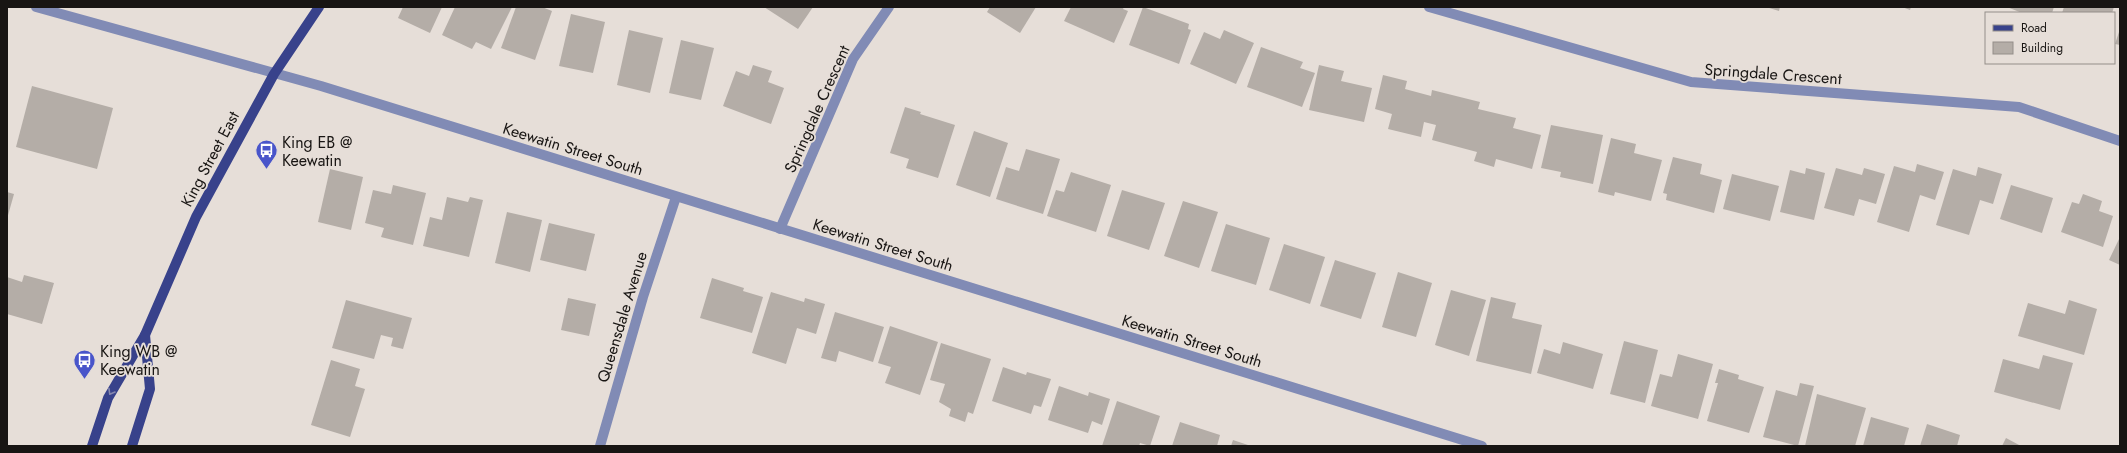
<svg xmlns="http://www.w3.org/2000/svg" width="2127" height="453" font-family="Jost,sans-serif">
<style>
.building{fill:#b4ada7}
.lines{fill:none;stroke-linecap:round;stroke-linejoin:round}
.minor{stroke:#818bb5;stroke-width:10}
.major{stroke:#38428b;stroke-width:10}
.oneway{stroke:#8688ae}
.labels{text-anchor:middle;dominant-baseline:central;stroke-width:3.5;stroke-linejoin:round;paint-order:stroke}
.street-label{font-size:16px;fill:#181513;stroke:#e6ded8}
.poi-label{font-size:16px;fill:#181513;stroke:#e6ded8;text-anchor:start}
</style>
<rect width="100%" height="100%" fill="#e6ded8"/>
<g class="building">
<polygon points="403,7 442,7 430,33 398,18"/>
<polygon points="455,7 512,7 491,49 476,42 472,49 442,35"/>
<polygon points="516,7 542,7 552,11 535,60 501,48"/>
<polygon points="764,7 813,7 798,29"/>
<polygon points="990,7 1036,7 1020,33 987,12"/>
<polygon points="1071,7 1124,7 1123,9 1128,11 1114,43 1064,21"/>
<polygon points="1143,7 1189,24 1188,29 1191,30 1179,64 1129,45"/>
<polygon points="1766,7 1780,7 1779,11"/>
<polygon points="1902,7 1911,7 1910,10"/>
<polygon points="2007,7 2054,7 2052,13 2022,13"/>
<polygon points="2064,7 2114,7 2112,13 2062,13"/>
<polygon points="571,14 605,22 593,73 559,66"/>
<polygon points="2120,29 2120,45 2115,44"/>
<polygon points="629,30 663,38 650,93 617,85"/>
<polygon points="1224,30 1254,43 1236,84 1190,64 1204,32 1220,39"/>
<polygon points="681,40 714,48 701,100 669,93"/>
<polygon points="1261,47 1303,62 1300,68 1315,73 1302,107 1247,87"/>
<polygon points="753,65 772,71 768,82 784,88 771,124 723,106 736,71 749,76"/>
<polygon points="1319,65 1344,71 1341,81 1372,88 1364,122 1309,110"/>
<polygon points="1383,75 1407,81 1405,89 1431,96 1432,90 1480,102 1478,109 1516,118 1513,128 1541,135 1532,169 1496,159 1494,167 1474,161 1477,152 1432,140 1436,125 1424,122 1421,137 1388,129 1392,114 1375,109"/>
<polygon points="32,86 113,108 97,169 16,147"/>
<polygon points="905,107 921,112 920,114 955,125 938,178 906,168 909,159 890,153"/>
<polygon points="1551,125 1603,135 1593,184 1560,177 1561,172 1541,168"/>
<polygon points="974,131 1008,143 990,197 956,185"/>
<polygon points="1611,138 1636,144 1634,153 1662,160 1651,201 1615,192 1614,196 1598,192"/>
<polygon points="1026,149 1060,159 1043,214 996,199 1006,167 1019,171"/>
<polygon points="1673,157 1702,164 1700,174 1722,180 1714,213 1666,200 1667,194 1663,193"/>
<polygon points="1917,164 1944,172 1935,200 1920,195 1909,232 1877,222 1894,166 1915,172"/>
<polygon points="1978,167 2002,174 1993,204 1980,200 1969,235 1936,225 1953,169 1976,176"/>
<polygon points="1806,168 1825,173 1814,220 1780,212 1790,170 1805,174"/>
<polygon points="1836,168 1862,175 1864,168 1885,174 1876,204 1859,199 1854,216 1824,208"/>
<polygon points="330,169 363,177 351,230 318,222"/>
<polygon points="1071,172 1111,185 1096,232 1047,216 1056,190 1064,192"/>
<polygon points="1732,174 1779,186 1770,221 1723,209"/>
<polygon points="393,185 426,193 413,245 381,237 384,228 365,223 373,190 391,194"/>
<polygon points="2011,185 2053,198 2042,233 2000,219"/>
<polygon points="1122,190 1165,203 1149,250 1107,236"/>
<polygon points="7,192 14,194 7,219"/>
<polygon points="2083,194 2102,201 2099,211 2113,216 2103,247 2061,232 2072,202 2079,204"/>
<polygon points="447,197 468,202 470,197 483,200 469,257 423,246 430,217 442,220"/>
<polygon points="1183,201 1218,212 1199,268 1164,256"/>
<polygon points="507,212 542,220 530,272 495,263"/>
<polygon points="549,223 595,234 586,271 540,260"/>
<polygon points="1226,224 1270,238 1256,285 1211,271"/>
<polygon points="2120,237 2120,265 2109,260"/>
<polygon points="1284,244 1325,257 1310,304 1269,290"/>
<polygon points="1335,260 1376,273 1361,319 1320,306"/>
<polygon points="1398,272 1432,283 1416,337 1382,327"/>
<polygon points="24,275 54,283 42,324 7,314 7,277 22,282"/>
<polygon points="712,278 744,288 743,291 763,297 752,333 700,318"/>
<polygon points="1451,290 1486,300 1469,356 1435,345"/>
<polygon points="771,292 804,302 805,298 825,304 816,334 797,328 786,364 752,353"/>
<polygon points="1491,297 1516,303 1512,318 1542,325 1531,374 1476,361"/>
<polygon points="568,298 596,304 589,336 561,330"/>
<polygon points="346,300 412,318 403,349 391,346 393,338 381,335 374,359 332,348"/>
<polygon points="2069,300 2097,309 2084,355 2018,336 2028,303 2065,314"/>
<polygon points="835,312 884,327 873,362 839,351 836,362 821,358"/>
<polygon points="890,326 938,342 920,395 885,383 891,367 878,363"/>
<polygon points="1624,341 1658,350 1645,403 1610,394"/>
<polygon points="1563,342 1603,354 1593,389 1537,373 1544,349 1560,354"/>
<polygon points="941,343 991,359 973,414 968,412 965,422 949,416 951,409 939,402 945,384 930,380"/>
<polygon points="1678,354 1713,364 1698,419 1651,406 1660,374 1672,377"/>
<polygon points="2043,355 2073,363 2060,410 1994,392 2003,359 2039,369"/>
<polygon points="331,360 360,369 355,386 365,389 350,437 311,425"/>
<polygon points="1003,367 1026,375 1027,372 1051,379 1041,407 1034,405 1031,414 992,401"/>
<polygon points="1719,369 1739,375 1738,379 1764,387 1749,433 1707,421 1718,383 1715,383"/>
<polygon points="1800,383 1814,386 1798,446 1763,437 1776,390 1797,396"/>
<polygon points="1059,386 1088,396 1089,392 1110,399 1102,425 1092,421 1088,433 1048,420"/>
<polygon points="1817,394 1866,408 1855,446 1805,446"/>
<polygon points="1117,401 1160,416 1150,446 1140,443 1139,446 1102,446"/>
<polygon points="1871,417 1909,428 1904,446 1863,446"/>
<polygon points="1180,422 1220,435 1217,446 1172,446"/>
<polygon points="1927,424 1960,435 1957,446 1920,446"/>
<polygon points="2006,438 2021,446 2002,446"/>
<polygon points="1233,440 1251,446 1231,446"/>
</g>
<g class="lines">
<g class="minor">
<polyline points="36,7 321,86 1482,446"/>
<polyline points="1429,7 1691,82 2019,107 2120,141"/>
<polyline points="780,229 853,59 889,7"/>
<polyline points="600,446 643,297 676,197"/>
</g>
<g class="major">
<polyline points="92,446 108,398 145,335 196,217 274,74 319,7"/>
<polyline points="132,446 150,389 145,335"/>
</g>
</g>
<defs><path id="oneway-chevron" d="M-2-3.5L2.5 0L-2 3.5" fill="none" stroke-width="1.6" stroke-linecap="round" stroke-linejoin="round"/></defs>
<use class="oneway" href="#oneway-chevron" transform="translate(111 392) rotate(120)"/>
<defs>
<symbol id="bus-pin" viewBox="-11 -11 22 30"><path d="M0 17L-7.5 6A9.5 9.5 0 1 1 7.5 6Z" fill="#4955ca" stroke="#e6ded8"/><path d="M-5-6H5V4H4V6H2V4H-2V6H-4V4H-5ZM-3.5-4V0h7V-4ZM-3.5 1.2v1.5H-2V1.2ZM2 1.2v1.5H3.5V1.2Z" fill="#fff"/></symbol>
</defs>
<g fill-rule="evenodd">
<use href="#bus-pin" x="254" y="138" width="25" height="34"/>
<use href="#bus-pin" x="72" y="348" width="25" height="34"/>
</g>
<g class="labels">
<g class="street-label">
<text transform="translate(1773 74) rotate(4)">Springdale Crescent</text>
<text transform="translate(817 109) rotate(-66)">Springdale Crescent</text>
<text transform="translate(573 149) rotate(17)">Keewatin Street South</text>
<text transform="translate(210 159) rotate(-62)">King Street East</text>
<text transform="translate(883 245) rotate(17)">Keewatin Street South</text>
<text transform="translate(622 317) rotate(-73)">Queensdale Avenue</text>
<text transform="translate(1192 341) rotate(17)">Keewatin Street South</text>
</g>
<g class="poi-label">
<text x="282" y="142">King EB @<tspan x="282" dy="18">Keewatin</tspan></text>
<text x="100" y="351">King WB @<tspan x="100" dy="18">Keewatin</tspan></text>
</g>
</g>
<rect width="2127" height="453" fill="none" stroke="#181513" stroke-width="16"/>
<rect x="1985" y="12" width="130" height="52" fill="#e6ded8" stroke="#948e89"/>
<rect x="1993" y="25" width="20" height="6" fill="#38428b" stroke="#948e89"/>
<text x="2021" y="32" font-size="12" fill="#181513">Road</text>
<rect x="1993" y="42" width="20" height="12" fill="#b4ada7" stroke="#948e89"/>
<text x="2021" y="52" font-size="12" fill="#181513">Building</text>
</svg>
